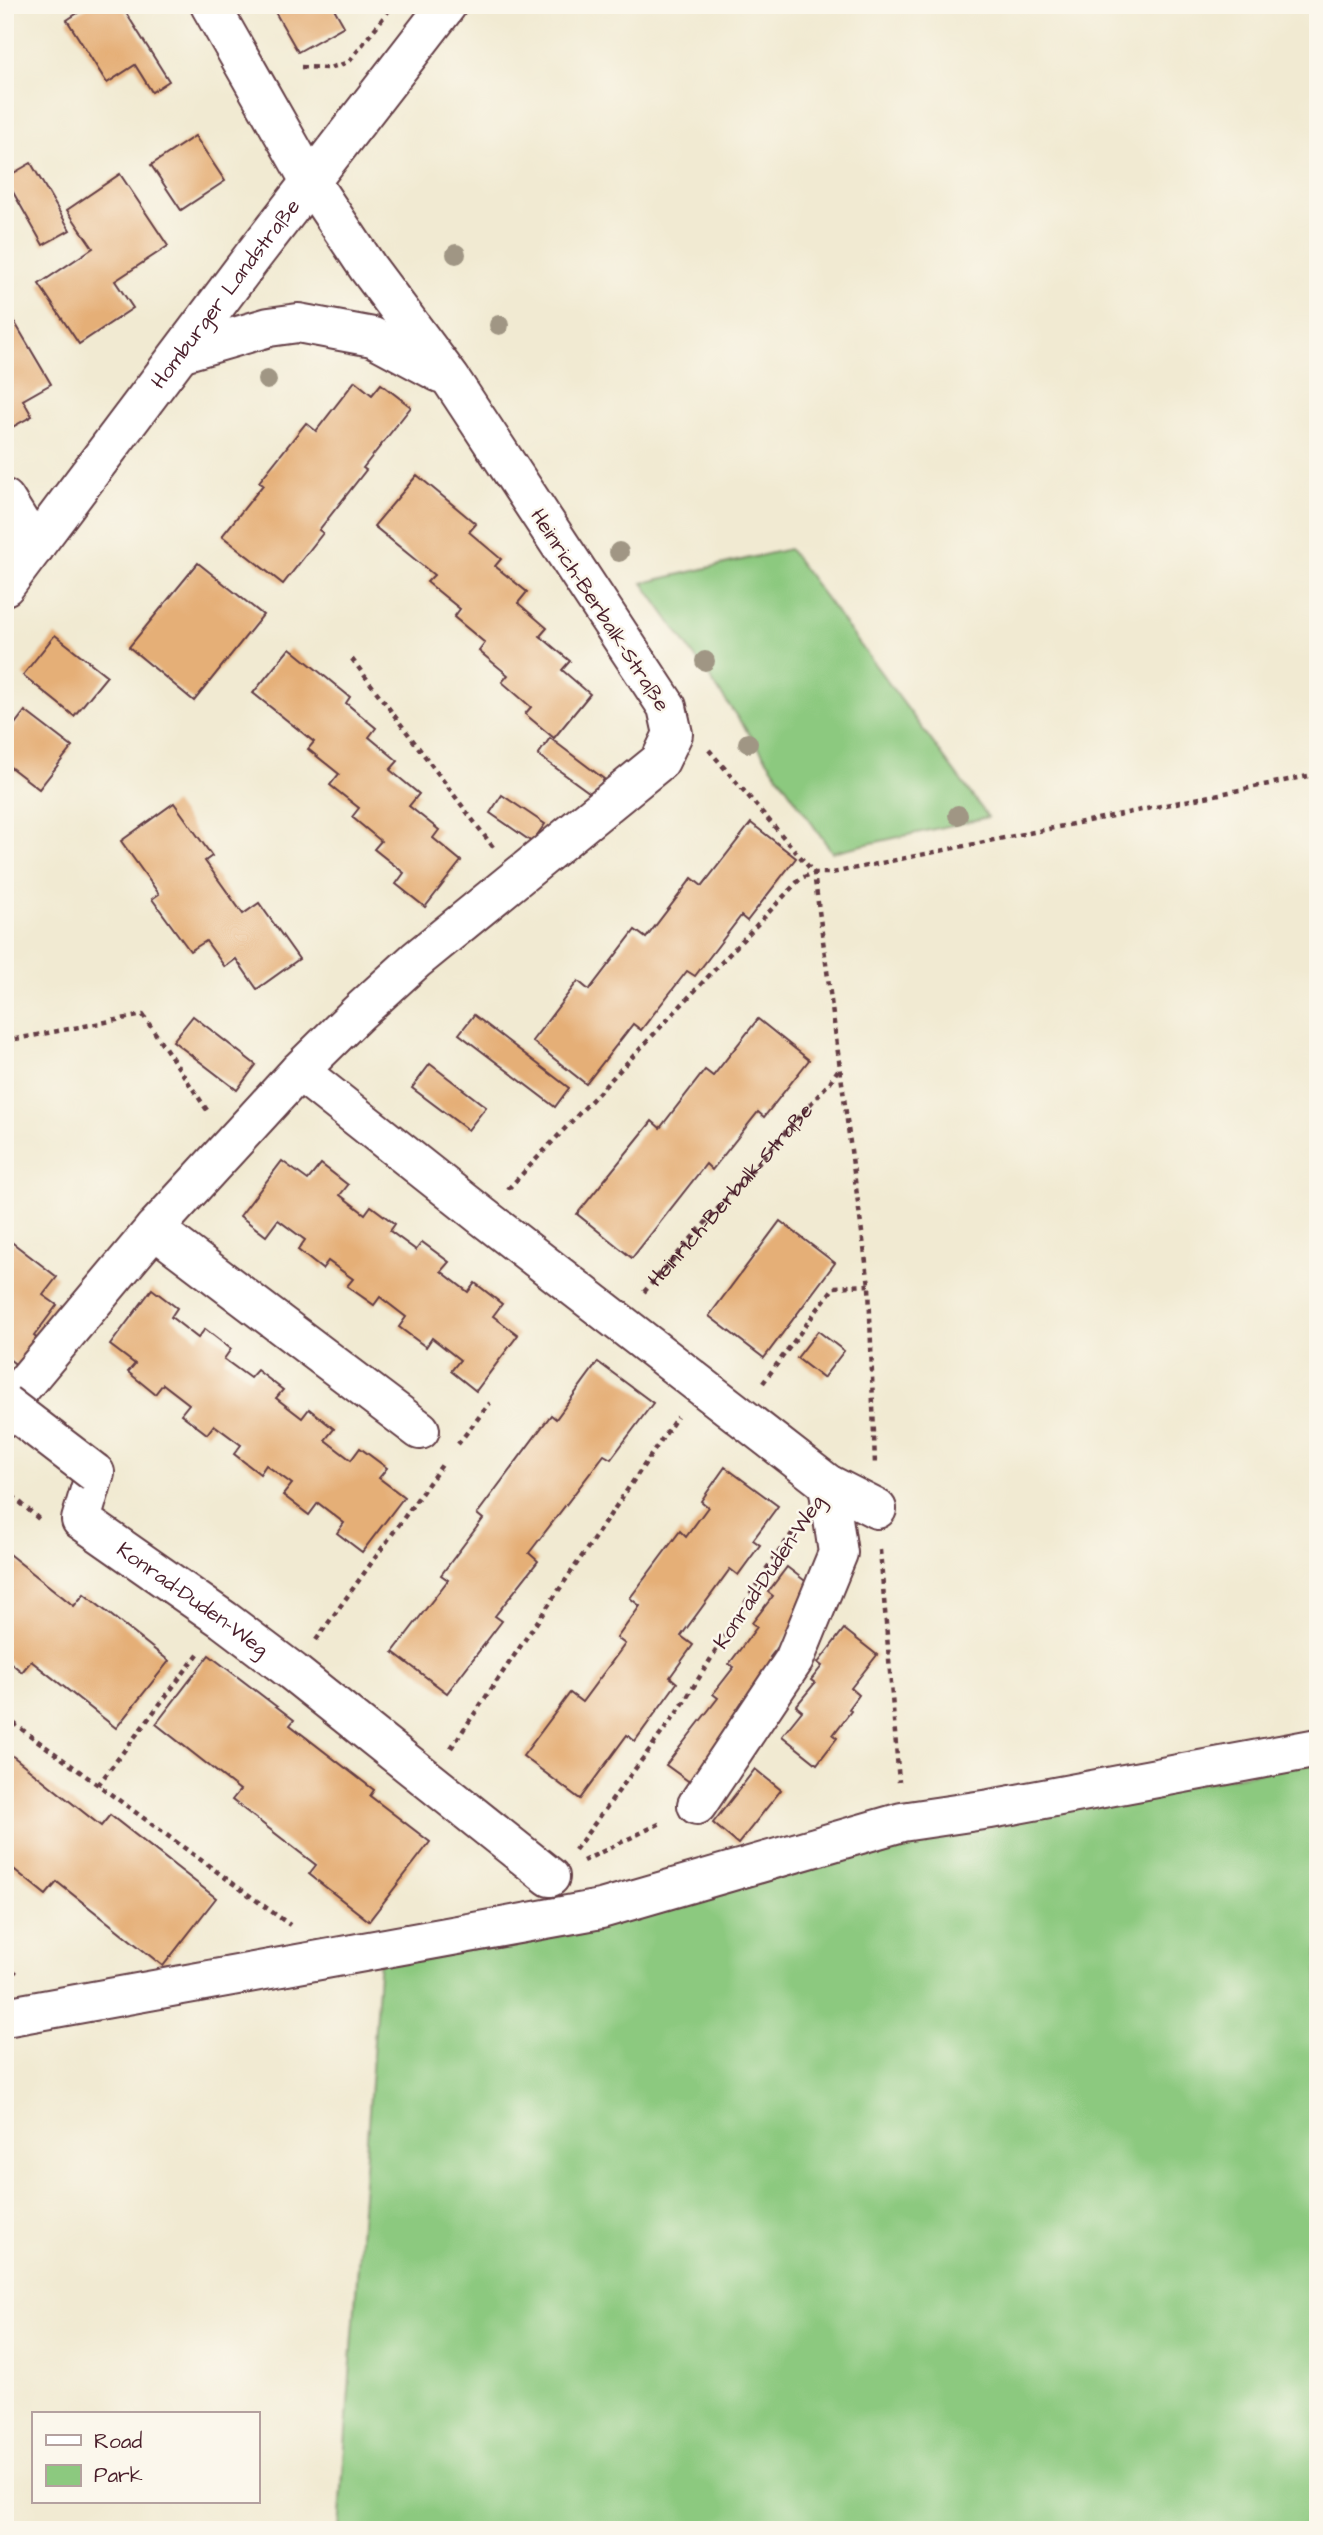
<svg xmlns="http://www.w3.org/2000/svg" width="1323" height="2535" font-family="'Architects Daughter',sans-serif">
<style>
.green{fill:#8cc97f;stroke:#6b7455;stroke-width:2}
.building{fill:#e5af77}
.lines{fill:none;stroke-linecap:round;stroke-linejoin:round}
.minor-casing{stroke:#633d44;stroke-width:42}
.path{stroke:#633d44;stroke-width:4.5;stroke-dasharray:5 5;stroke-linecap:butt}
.minor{stroke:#fff;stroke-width:38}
.minor-bridge-casing{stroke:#633d44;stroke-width:42;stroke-linecap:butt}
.minor-bridge{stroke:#fff;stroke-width:38}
.tree{fill:#a09684}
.labels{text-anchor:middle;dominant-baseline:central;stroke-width:5;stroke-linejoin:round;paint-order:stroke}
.street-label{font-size:21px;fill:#4a1f2b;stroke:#fbf7ec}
</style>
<rect width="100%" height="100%" fill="#fbf7ec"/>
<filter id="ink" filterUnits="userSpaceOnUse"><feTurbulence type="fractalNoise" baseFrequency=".0143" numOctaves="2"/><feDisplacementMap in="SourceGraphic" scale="14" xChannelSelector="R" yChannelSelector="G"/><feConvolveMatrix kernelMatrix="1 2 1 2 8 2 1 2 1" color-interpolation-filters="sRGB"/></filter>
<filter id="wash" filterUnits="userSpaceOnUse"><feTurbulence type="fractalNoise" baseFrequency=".00686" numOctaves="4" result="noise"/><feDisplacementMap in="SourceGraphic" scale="28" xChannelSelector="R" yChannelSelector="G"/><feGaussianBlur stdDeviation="1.57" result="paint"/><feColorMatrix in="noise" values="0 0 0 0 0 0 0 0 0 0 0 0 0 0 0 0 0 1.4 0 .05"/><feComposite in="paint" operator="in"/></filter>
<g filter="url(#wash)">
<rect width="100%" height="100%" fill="#f1ead2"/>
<g class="green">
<polygon points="789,549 988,817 832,852 643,583"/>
<polygon points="1318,1761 1318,2530 339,2530 380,1957 923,1834"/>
</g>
<g id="blocks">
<g class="building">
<polygon points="90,5 121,5 169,81 152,92 135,65 107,83 67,20"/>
<polygon points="271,5 332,5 344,26 298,52"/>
<polygon points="195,136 225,181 181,210 151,165"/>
<polygon points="31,163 70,230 43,245 5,178"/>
<polygon points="120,174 168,246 115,281 133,308 79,344 39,284 93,248 67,210"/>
<polygon points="11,316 51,384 23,400 32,416 5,431 5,319"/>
<polygon points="355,381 372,395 381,384 411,407 363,468 366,470 319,530 323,533 283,584 222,536 263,485 259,482 306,423 316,431"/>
<polygon points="417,475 476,524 469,532 501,559 495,566 527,592 518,603 547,628 540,636 570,661 562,670 590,694 554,738 525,714 531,707 502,682 508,675 479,651 485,643 454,617 460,609 427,582 434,575 374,526"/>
<polygon points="198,563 263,615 194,701 129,647"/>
<polygon points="55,635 107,676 74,716 23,675"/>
<polygon points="290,648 350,697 346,703 376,728 369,737 398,761 390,770 419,794 409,806 439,830 433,838 461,861 425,907 396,884 404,873 374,849 381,841 352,817 359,808 330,785 339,774 308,749 314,742 253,693"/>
<polygon points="25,711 72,747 39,789 5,763 5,737"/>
<polygon points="550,738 604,779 593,795 538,755"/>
<polygon points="502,795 545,824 532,842 490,813"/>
<polygon points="174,803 212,856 205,861 243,914 259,903 299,959 257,989 236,959 225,967 206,941 190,951 152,899 159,894 121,841"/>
<polygon points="751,823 796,858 747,921 741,916 695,976 687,971 641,1030 633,1024 586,1084 532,1041 578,981 589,990 635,930 646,938 692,878 702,886"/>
<polygon points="474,1015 569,1088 555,1107 459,1034"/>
<polygon points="193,1016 256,1065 237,1090 173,1041"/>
<polygon points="758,1019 809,1060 764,1117 758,1112 712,1170 706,1164 632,1258 577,1214 652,1121 660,1128 705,1070 713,1076"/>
<polygon points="430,1064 486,1107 468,1130 412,1088"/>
<polygon points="282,1161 308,1180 321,1164 348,1185 340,1195 365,1214 371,1206 395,1224 390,1231 416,1250 422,1242 449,1262 441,1271 468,1292 475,1283 502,1304 493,1316 518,1335 476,1391 451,1371 460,1360 432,1338 426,1347 399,1327 406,1317 380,1297 374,1305 347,1286 353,1279 328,1261 322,1269 298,1250 305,1240 278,1220 266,1236 240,1216"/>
<polygon points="780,1221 835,1263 764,1358 709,1316"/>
<polygon points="5,1237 57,1277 43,1295 57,1305 34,1336 42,1343 22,1369 5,1356"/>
<polygon points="152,1289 177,1308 171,1317 198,1338 205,1329 231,1349 224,1359 250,1378 257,1370 283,1390 276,1398 302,1418 309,1409 334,1429 325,1440 351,1460 360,1448 387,1468 379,1478 404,1497 362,1552 337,1533 344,1523 318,1503 309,1515 283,1495 292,1484 266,1465 260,1474 234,1454 241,1445 214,1425 207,1434 181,1414 189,1404 163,1384 155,1394 128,1372 135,1364 110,1345"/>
<polygon points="818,1331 844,1351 823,1378 797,1358"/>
<polygon points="598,1362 653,1403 611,1459 604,1455 529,1553 538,1561 495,1616 502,1621 447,1693 393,1652 448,1580 441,1575 483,1519 477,1514 551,1415 556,1419"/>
<polygon points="725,1467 778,1506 753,1540 760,1545 738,1575 730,1569 681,1636 693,1645 670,1677 677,1683 635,1741 627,1735 580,1799 523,1756 570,1693 582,1702 625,1644 617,1638 640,1606 630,1598 680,1531 686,1537 708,1507 701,1501"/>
<polygon points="5,1551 74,1606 84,1594 169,1661 116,1728 31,1661 22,1672 5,1658"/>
<polygon points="787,1567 813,1587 801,1618 770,1657 775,1661 735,1713 741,1718 691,1783 666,1765 718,1698 713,1694 734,1667 729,1664 757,1627 752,1623 773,1596 768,1592"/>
<polygon points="844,1629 877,1655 851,1688 859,1695 849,1709 851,1711 833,1735 837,1738 817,1764 782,1736 802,1711 796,1706 815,1683 811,1680 822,1666 818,1663"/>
<polygon points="209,1655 294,1720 290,1725 374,1790 370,1796 430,1842 369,1921 309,1874 316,1865 232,1800 240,1790 156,1724"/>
<polygon points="5,1750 101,1826 110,1815 216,1898 163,1966 57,1882 46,1895 5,1862"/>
<polygon points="755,1769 781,1790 738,1844 713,1823"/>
</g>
</g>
</g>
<g filter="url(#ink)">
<use href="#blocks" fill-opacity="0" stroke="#633d44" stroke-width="2"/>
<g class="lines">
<defs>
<g id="minor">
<polyline points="183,352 269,327 298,323 373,337 440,373"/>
<polyline points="5,499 35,547"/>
<path id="s2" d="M5 586 253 256 447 5"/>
<polyline points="299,1071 482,1216 828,1484 877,1509"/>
<polyline points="154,1229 420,1430"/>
<polyline points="5,1407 154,1229 299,1071 358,1013 416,960 660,761 673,734 667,707 450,378 368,268 310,181 210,5"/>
<path id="s3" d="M95 1473 81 1520 224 1620 293 1672 550 1877"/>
<polyline points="697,1805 794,1660 838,1553 828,1484"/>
<polyline points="5,2017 601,1909 902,1822 990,1809 1318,1748"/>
</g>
</defs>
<use href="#minor" class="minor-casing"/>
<g class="path">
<polyline points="301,67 329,68 349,62 393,5"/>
<polyline points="352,659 493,847"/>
<polyline points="709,750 814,873 869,1285 875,1465"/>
<polyline points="5,1041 143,1015 209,1113"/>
<polyline points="508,1189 801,878 814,873 832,873 1318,774"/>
<path id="s1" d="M644 1292 830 1082 840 1067"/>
<polyline points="763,1383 834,1287 869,1285"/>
<polyline points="458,1444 490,1403"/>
<polyline points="5,1489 40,1520 42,1518"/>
<polyline points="880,1550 899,1782"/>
<polyline points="316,1640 444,1462"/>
<polyline points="5,1717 290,1925"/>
<polyline points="451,1748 677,1417"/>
<polyline points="98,1785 201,1650"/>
<polyline points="575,1850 681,1707 767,1568 794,1531"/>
<polyline points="583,1861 663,1822"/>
<polyline points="5,1964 17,1974"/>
</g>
<use href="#minor" class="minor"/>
<defs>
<polyline id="minor-bridge" points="5,1404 95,1473"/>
</defs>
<use href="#minor-bridge" class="minor-bridge-casing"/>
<use href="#minor-bridge" class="minor-bridge"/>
</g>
<g class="tree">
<circle cx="456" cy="254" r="10"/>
<circle cx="499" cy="325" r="10"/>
<circle cx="267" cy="380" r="10"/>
<circle cx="619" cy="552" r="10"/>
<circle cx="705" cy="661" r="10"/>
<circle cx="748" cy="743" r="10"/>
<circle cx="958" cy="815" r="10"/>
</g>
</g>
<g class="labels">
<g class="street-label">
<text stroke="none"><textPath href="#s2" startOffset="366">Homburger Landstraße</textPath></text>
<text transform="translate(600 610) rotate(57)">Heinrich-Berbalk-Straße</text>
<text stroke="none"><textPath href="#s1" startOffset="130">Heinrich-Berbalk-Straße</textPath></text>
<text transform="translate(769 1572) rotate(-56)">Konrad-Duden-Weg</text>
<text stroke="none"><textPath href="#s3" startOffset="186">Konrad-Duden-Weg</textPath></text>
</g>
</g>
<rect width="1323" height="2535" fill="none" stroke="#fbf7ec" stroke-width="28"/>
<rect x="32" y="2412" width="228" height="91" fill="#fbf7ec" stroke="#b4a19f" stroke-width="2"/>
<rect x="46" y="2435" width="35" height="10" fill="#ffffff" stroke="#b4a19f" stroke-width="2"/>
<text x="94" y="2448" font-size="21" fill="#4a1f2b">Road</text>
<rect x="46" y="2465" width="35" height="21" fill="#8cc97f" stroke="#b4a19f" stroke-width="2"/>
<text x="94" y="2482" font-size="21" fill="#4a1f2b">Park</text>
</svg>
